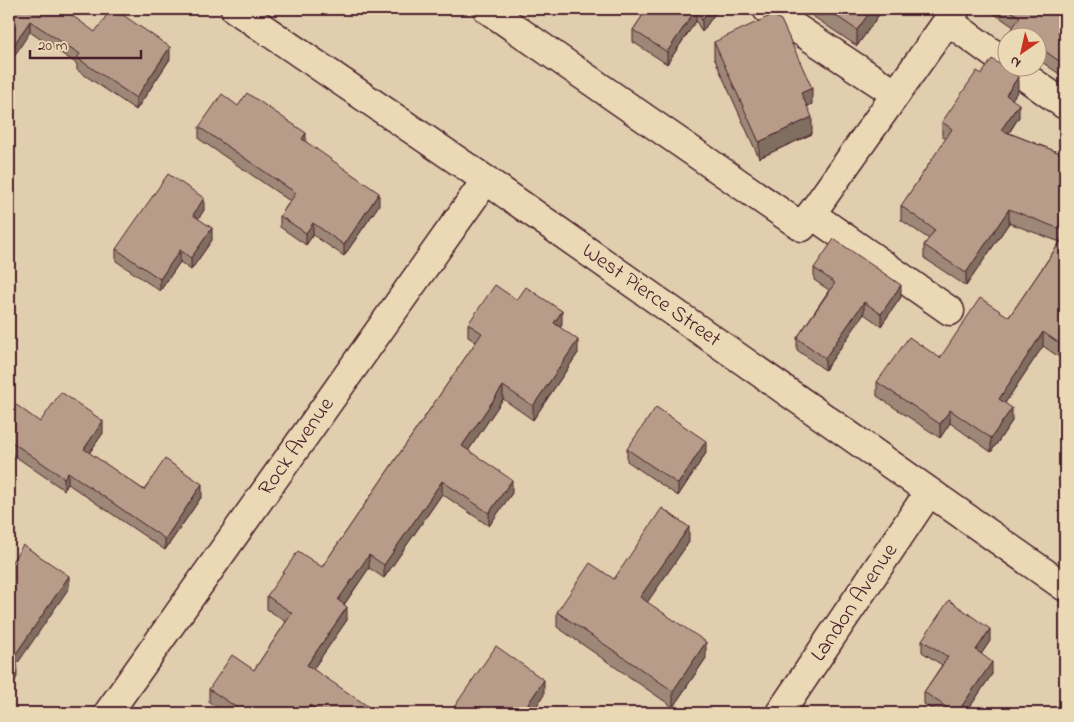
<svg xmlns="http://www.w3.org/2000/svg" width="1074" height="722" font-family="'Indie Flower',sans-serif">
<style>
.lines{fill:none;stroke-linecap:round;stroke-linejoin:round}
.minor-casing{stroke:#4a1f2b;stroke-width:31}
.minor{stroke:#ebd9b6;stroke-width:28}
.wall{fill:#9d8776;stroke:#4a1f2b}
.shaded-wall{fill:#806e60;stroke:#4a1f2b}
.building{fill:#b79d89;stroke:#4a1f2b}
.labels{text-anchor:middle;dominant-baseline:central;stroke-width:5;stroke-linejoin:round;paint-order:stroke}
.street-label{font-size:22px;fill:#4a1f2b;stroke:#ebd9b6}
</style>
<rect width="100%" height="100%" fill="#e1ceae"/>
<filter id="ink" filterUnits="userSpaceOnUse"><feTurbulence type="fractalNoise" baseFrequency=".02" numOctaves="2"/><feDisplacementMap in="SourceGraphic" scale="10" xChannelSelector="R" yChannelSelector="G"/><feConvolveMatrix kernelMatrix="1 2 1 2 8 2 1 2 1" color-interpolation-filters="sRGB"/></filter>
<g filter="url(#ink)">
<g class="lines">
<defs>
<g id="minor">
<polyline points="235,9 486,180 1065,587"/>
<polyline points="487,9 802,227 956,9"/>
<polyline points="767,9 896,94"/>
<polyline points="948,21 1006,63"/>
<polyline points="1013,68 1065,105"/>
<polyline points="811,214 950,311"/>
<polyline points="108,713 486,180"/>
<polyline points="780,713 929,492"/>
</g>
</defs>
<use href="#minor" class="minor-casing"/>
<use href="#minor" class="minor"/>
</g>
<g class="wall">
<polygon points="9,9 95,32 170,59 136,110 77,70 77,64 30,32"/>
<polygon points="647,9 718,9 702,32 696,21 667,64 633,42 633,30"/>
<polygon points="811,9 883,9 857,46 811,15"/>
<polygon points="987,9 1065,9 1065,78 1039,60 1036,38 1009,38 1009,33 1014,27"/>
<polygon points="714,42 812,104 807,107 812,134 759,158 714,58"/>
<polygon points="982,74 1018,91 1012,99 1019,117 1009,133 1065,155 1065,348 1059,357 1043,346 1005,403 1012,421 991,452 950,423 940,438 877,396 877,382 940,358 1009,317 1060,242 1009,223 966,286 924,258 924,245 929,239 901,220 901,206 946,139 942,136 942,122"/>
<polygon points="238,106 306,142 379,205 344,256 313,235 306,245 280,227 280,216 290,201 199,139 199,127"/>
<polygon points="204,210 198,219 212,240 191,270 180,262 160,291 116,261 116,249"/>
<polygon points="814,268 901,297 881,326 864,314 825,370 797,350 797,338 829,290 814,280"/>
<polygon points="517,300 562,324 560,328 578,353 533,420 503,399 468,451 512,493 489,526 442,494 384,578 369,568 344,605 347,620 313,669 369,713 225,713 209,702 209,689 254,670 286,622 267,609 267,596 322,567 476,342 468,337 468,324"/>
<polygon points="9,414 40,422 103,433 89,453 144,490 202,496 165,550 68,484 64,490 9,452"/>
<polygon points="627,449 706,453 678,496 627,461"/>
<polygon points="689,542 647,602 706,658 673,707 557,627 557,612 614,579"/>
<polygon points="922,640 990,641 981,654 992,674 966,713 937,713 924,704 924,692 942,665 922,652"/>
</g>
<g class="shaded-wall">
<polygon points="696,9 696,21 667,64 667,52"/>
<polygon points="710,9 718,9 702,32 702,20"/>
<polygon points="872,9 883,9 857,46 857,30"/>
<polygon points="30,21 30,32 9,64 9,52"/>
<polygon points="170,47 170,59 136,110 136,98"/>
<polygon points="1039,47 1039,60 1036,64 1036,51"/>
<polygon points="1018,77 1018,91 1006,108 1006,95"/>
<polygon points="812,88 812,104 801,109 801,93"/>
<polygon points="1019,104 1019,117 1001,144 1001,130"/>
<polygon points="812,117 812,134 759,158 759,142"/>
<polygon points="306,133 306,145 302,139"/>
<polygon points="379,193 379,205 344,256 344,245"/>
<polygon points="204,198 204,210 193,227 193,215"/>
<polygon points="1009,209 1009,223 966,286 966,273"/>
<polygon points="313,223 313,235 306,245 306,233"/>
<polygon points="212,228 212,240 191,270 191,258"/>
<polygon points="180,250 180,262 160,291 160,279"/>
<polygon points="901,285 901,297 881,326 881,314"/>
<polygon points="864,302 864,314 825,370 825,358"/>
<polygon points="562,311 562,324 554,336 554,323"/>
<polygon points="1043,332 1043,346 999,412 999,399"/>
<polygon points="1065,335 1065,348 1059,357 1059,343"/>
<polygon points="578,340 578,353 533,420 533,406"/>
<polygon points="503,386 503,399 462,460 462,446"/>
<polygon points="1012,408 1012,421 991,452 991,438"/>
<polygon points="950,410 950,423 940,438 940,424"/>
<polygon points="103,421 103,433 84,461 84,449"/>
<polygon points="706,441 706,453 678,496 678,484"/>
<polygon points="68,472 68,484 64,490 64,478"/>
<polygon points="512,480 512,493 489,526 489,513"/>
<polygon points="442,481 442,494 384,578 384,565"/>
<polygon points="202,484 202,496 165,550 165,539"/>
<polygon points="689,527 689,542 640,613 640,597"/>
<polygon points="369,555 369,568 338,613 338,600"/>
<polygon points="69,576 69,588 11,673 11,661"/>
<polygon points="347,607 347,620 307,678 307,665"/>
<polygon points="990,629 990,641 976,662 976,650"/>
<polygon points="706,642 706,658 673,707 673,691"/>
<polygon points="992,662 992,674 966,713 957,713"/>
<polygon points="17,665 17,677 9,689 9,677"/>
<polygon points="544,680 544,695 532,713 522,713"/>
<polygon points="310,705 310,713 304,713"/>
<polygon points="369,707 369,713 365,713"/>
</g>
<g class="building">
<polygon points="9,9 63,9 95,32 111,9 114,9 170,47 136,98 77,58 80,54 30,21 9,52"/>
<polygon points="647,9 696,9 667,52 633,30"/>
<polygon points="696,9 710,9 702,20"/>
<polygon points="826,9 872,9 857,30"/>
<polygon points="1007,9 1065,9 1065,65 1039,47 1036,51 1036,38 1016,38 1009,33 1020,17"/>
<polygon points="772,15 781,20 812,88 801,93 812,117 759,142 714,42"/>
<polygon points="992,59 1018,77 1006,95 1019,104 1001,130 1065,155 1065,231 1009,209 966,273 924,245 935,230 901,206 952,129 942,122 977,71 982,74"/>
<polygon points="247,93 306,133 302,139 379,193 344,245 313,223 306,233 280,216 296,193 199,127 222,94 238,106"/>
<polygon points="168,174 204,198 193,215 212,228 191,258 180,250 160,279 116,249"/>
<polygon points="1065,235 1065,307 1063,310 1065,311 1065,335 1059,343 1043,332 999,399 1012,408 991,438 950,410 940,424 877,382 909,337 940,358 980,298 1009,317"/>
<polygon points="834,239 901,285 881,314 864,302 825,358 797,338 835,283 814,268"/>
<polygon points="495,285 517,300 526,287 562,311 554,323 578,340 533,406 503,386 462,446 512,480 489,513 442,481 384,565 369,555 338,600 347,607 307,665 369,707 365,713 322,713 310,705 304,713 245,713 209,689 232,655 254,670 292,613 267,596 298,551 322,567 482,333 468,324"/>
<polygon points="61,392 103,421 84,449 144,490 165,459 202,484 165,539 68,472 64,478 9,440 9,414 15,404 40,422"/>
<polygon points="656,407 706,441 678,484 627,449"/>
<polygon points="662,508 689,527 640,597 706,642 673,691 557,612 590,563 614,579"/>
<polygon points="23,545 69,576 11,661 17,665 9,677 9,566"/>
<polygon points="949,600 990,629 976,650 992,662 957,713 955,713 924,692 948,657 922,640"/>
<polygon points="496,646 544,680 522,713 450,713"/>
</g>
</g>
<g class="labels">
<g class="street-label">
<text transform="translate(651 296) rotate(35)">West Pierce Street</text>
<text transform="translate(297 447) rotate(-55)">Rock Avenue</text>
<text transform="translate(855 603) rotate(-56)">Landon Avenue</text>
</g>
</g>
<rect width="1074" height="722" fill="none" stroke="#ebd9b6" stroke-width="30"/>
<rect x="15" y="15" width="1044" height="692" fill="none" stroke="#4a1f2b" stroke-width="2" filter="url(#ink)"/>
<g transform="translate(1022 52) rotate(214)"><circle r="24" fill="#ebd9b6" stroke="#ab8f7e"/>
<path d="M0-4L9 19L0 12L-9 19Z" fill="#c8321e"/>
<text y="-8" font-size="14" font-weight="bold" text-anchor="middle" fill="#4a1f2b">N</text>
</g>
<path d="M30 50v8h111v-8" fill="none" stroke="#4a1f2b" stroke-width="2.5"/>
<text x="38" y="50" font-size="15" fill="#4a1f2b" stroke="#ebd9b6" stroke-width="4" paint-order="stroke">20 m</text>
</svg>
